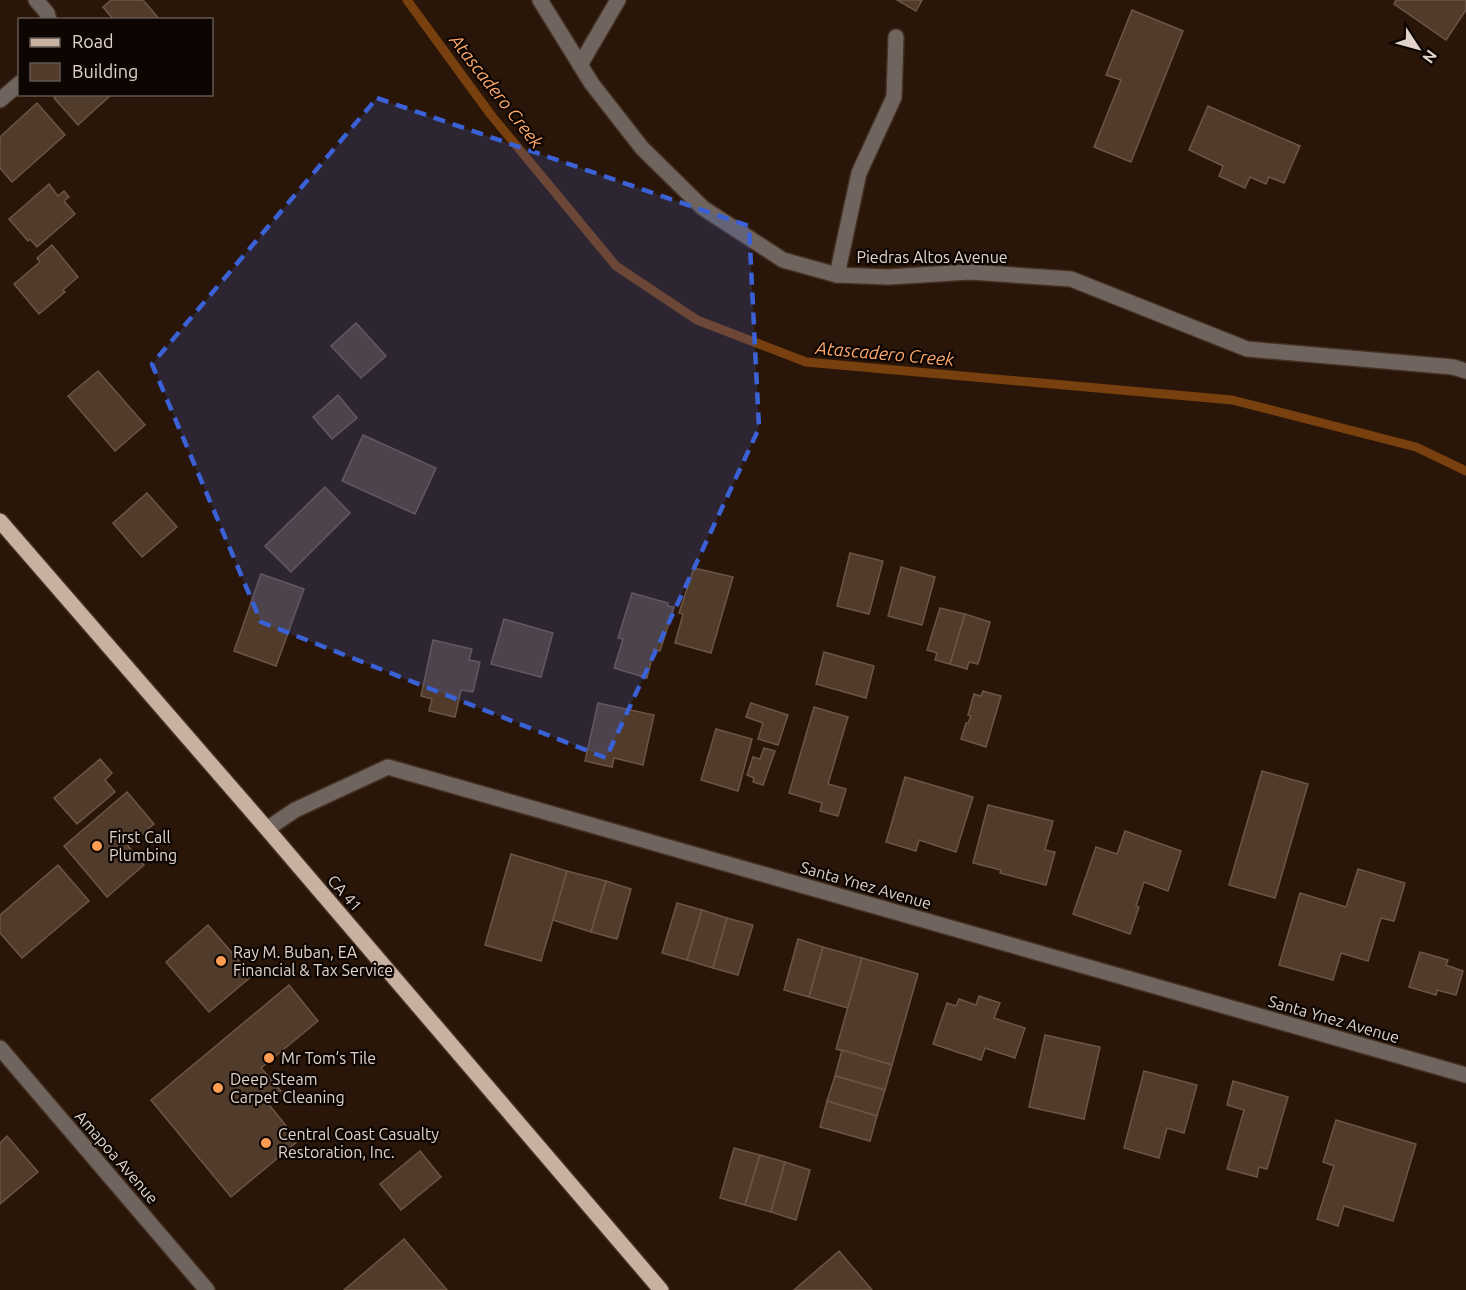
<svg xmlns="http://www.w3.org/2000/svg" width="1466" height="1290" font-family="Ubuntu,sans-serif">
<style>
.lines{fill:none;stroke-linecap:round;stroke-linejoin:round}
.stream{stroke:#79400f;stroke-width:9}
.building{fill:#513b2b;stroke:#6c5545;stroke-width:1.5}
.minor-casing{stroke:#443023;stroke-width:18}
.major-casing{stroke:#443023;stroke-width:18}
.minor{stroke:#70655e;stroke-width:15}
.major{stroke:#c8b1a1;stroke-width:15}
.marked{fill:#3a62d6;fill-opacity:0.2;stroke:#3a62d6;stroke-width:4.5;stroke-dasharray:12 8;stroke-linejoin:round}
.poi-dot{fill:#fd9d54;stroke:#0c0502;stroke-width:2}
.labels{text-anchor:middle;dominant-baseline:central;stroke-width:4.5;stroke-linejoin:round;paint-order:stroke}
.street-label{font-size:16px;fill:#e1d3ca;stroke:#0c0502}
.poi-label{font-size:16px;fill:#e1d3ca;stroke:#0c0502;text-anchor:start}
.water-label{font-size:18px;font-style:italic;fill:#fea86a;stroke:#0c0502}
</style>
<rect width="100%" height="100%" fill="#2a1608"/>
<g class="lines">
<polyline class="stream" points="407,0 491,115 616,266 697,320 806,362 1232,400 1416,447 1466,471"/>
</g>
<g class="building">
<polygon points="111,0 143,0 160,20 114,20 103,7"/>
<polygon points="897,0 922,0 916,11"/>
<polygon points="1396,0 1466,0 1466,10 1446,40 1394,4"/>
<polygon points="1132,10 1183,31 1131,162 1094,147 1121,80 1106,75"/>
<polygon points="58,94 112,94 78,125 54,98"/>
<polygon points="37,103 65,135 12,182 0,168 0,137"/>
<polygon points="1208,106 1300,146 1284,183 1269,177 1266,184 1250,177 1245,188 1219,176 1223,166 1189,150"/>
<polygon points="49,184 58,196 64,191 69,197 64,201 75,214 37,247 30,239 28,241 9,219"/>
<polygon points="52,245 78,277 63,290 65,292 39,314 14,284 40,262 37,258"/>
<polygon points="356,323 386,356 361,378 331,346"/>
<polygon points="98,371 145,425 115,451 68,396"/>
<polygon points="338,395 357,418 332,439 313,417"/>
<polygon points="363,435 436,468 415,514 342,481"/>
<polygon points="325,487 350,513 291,572 265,546"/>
<polygon points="147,493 177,527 142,557 113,523"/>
<polygon points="850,553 883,561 869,614 837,606"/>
<polygon points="901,567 935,577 922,625 888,616"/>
<polygon points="694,568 733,577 711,653 675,643 683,614 679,613"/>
<polygon points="261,574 304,589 276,666 234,651"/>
<polygon points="632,593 668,603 668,606 674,607 660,651 654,649 647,678 614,668 623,639 618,638"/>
<polygon points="940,608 965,614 950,664 935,660 937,653 927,650"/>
<polygon points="965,614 990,622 978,664 969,662 967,669 950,664"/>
<polygon points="504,619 553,633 541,677 491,664"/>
<polygon points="433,640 472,649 469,660 480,662 473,692 461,690 455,717 429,711 432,699 421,696"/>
<polygon points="824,652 874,666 866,698 816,684"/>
<polygon points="983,691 1001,696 986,747 961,739 966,723 968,723 971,716 968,715 974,694 981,696"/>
<polygon points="598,703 654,715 643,765 614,758 612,767 585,761"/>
<polygon points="751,703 788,715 778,745 758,739 763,723 746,717"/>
<polygon points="814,707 848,717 828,784 846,789 838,816 820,811 822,803 789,793"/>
<polygon points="716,729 752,739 738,791 701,780"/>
<polygon points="764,748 775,751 763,785 753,782 754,778 747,775 753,757 760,759"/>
<polygon points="100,759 112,773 105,780 115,792 77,824 54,798"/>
<polygon points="1262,771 1308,784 1275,898 1229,885"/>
<polygon points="905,777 973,797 956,852 919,840 916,851 886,842"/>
<polygon points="127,792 154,824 128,846 144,865 107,897 64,846"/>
<polygon points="988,805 1053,821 1045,850 1055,852 1046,885 1000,873 1001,870 973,863"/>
<polygon points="1125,831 1181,851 1168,891 1144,882 1136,906 1139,907 1130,934 1073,914 1096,847 1117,854"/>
<polygon points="511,854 567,871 541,961 485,945"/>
<polygon points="58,865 89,901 22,958 0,933 0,915"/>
<polygon points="1358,869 1405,883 1394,921 1381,918 1368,961 1341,953 1333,980 1279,965 1300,893 1346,907"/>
<polygon points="567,871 606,881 591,932 553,920"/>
<polygon points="606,881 631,889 617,939 591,932"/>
<polygon points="677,903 702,910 687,960 662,953"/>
<polygon points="702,910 727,918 713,968 687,960"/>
<polygon points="727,918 753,925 738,975 713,968"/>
<polygon points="208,925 252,976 209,1012 166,962"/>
<polygon points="798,939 823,947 809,997 784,990"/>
<polygon points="823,947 862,958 848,1008 809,997"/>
<polygon points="1420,952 1448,960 1446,965 1463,971 1456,995 1437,990 1436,995 1409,987"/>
<polygon points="862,958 918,974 892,1065 836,1049"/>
<polygon points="289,985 318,1021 261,1068 281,1091 267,1102 298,1141 231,1197 151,1100"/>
<polygon points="979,996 1000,1003 994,1018 1025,1028 1015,1058 985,1048 981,1060 933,1044 947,1003 956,1006 959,999 976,1005"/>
<polygon points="1045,1035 1100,1047 1084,1119 1029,1107"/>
<polygon points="842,1050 892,1065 885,1090 835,1076"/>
<polygon points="1144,1071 1197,1085 1184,1133 1167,1128 1159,1158 1124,1148"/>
<polygon points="835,1076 885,1090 877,1116 827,1101"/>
<polygon points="1233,1081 1288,1097 1267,1169 1259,1167 1257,1177 1227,1169 1244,1110 1227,1105"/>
<polygon points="827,1101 877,1116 870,1141 820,1127"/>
<polygon points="1336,1120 1416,1144 1393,1221 1344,1206 1338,1226 1317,1219 1334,1166 1323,1162"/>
<polygon points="7,1136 38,1172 0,1204 0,1143"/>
<polygon points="734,1148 760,1155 745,1205 720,1198"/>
<polygon points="420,1151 441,1177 401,1210 380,1184"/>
<polygon points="760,1155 785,1162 771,1212 745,1205"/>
<polygon points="785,1162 810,1170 796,1220 771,1212"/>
<polygon points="404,1239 447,1290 344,1290"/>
<polygon points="839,1251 872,1290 794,1290"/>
</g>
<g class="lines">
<defs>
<g id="minor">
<polyline points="36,0 47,13 49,20"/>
<polyline points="540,0 592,84 642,148 703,208 783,260 837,275 888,277 970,272 1071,279 1247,349 1453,367 1466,371"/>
<polyline points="580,65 618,0"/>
<polyline points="0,100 20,83"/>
<polyline points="837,275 859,173 894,97 896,37"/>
<polyline points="267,829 295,810 388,767 1466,1075"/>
<polyline points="0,1048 207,1290"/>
</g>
<polyline id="major" points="0,521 267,829 661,1290"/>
</defs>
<use href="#minor" class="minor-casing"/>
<use href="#major" class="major-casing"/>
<use href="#minor" class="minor"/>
<use href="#major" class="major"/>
</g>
<path class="marked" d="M377 98 749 226 759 428 606 758 261 622 152 364Z"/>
<g class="poi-dot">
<circle cx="97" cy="846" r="6"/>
<circle cx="221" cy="961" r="6"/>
<circle cx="269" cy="1058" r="6"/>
<circle cx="218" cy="1088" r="6"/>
<circle cx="266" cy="1143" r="6"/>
</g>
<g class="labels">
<g class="street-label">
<text x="932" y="257">Piedras Altos Avenue</text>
<text transform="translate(866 885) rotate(16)">Santa Ynez Avenue</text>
<text transform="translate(345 893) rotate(49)">CA 41</text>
<text transform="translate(1334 1019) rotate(16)">Santa Ynez Avenue</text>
<text transform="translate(117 1157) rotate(49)">Amapoa Avenue</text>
</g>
<g class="poi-label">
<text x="109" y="837">First Call<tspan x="109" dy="18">Plumbing</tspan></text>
<text x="233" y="952">Ray M. Buban, EA<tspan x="233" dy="18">Financial &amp; Tax Service</tspan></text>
<text x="281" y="1058">Mr Tom’s Tile</text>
<text x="230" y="1079">Deep Steam<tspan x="230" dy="18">Carpet Cleaning</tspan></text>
<text x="278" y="1134">Central Coast Casualty<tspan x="278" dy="18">Restoration, Inc.</tspan></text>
</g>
<g class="water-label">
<text transform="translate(497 91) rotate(52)">Atascadero Creek</text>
<text transform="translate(885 353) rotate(5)">Atascadero Creek</text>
</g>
</g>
<rect x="18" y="18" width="195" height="78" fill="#0c0502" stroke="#615752" stroke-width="1.5"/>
<rect x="30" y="38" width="30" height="9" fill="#c8b1a1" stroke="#615752" stroke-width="1.5"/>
<text x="72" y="48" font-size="18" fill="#e1d3ca">Road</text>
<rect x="30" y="63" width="30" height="18" fill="#513b2b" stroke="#615752" stroke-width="1.5"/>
<text x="72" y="78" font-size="18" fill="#e1d3ca">Building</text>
<g transform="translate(1418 48) rotate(126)" stroke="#0c0502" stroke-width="4.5" paint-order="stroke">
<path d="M0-4.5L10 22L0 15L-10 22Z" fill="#e1d3ca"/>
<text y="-9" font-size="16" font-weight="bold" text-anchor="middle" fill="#e1d3ca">N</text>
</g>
</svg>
